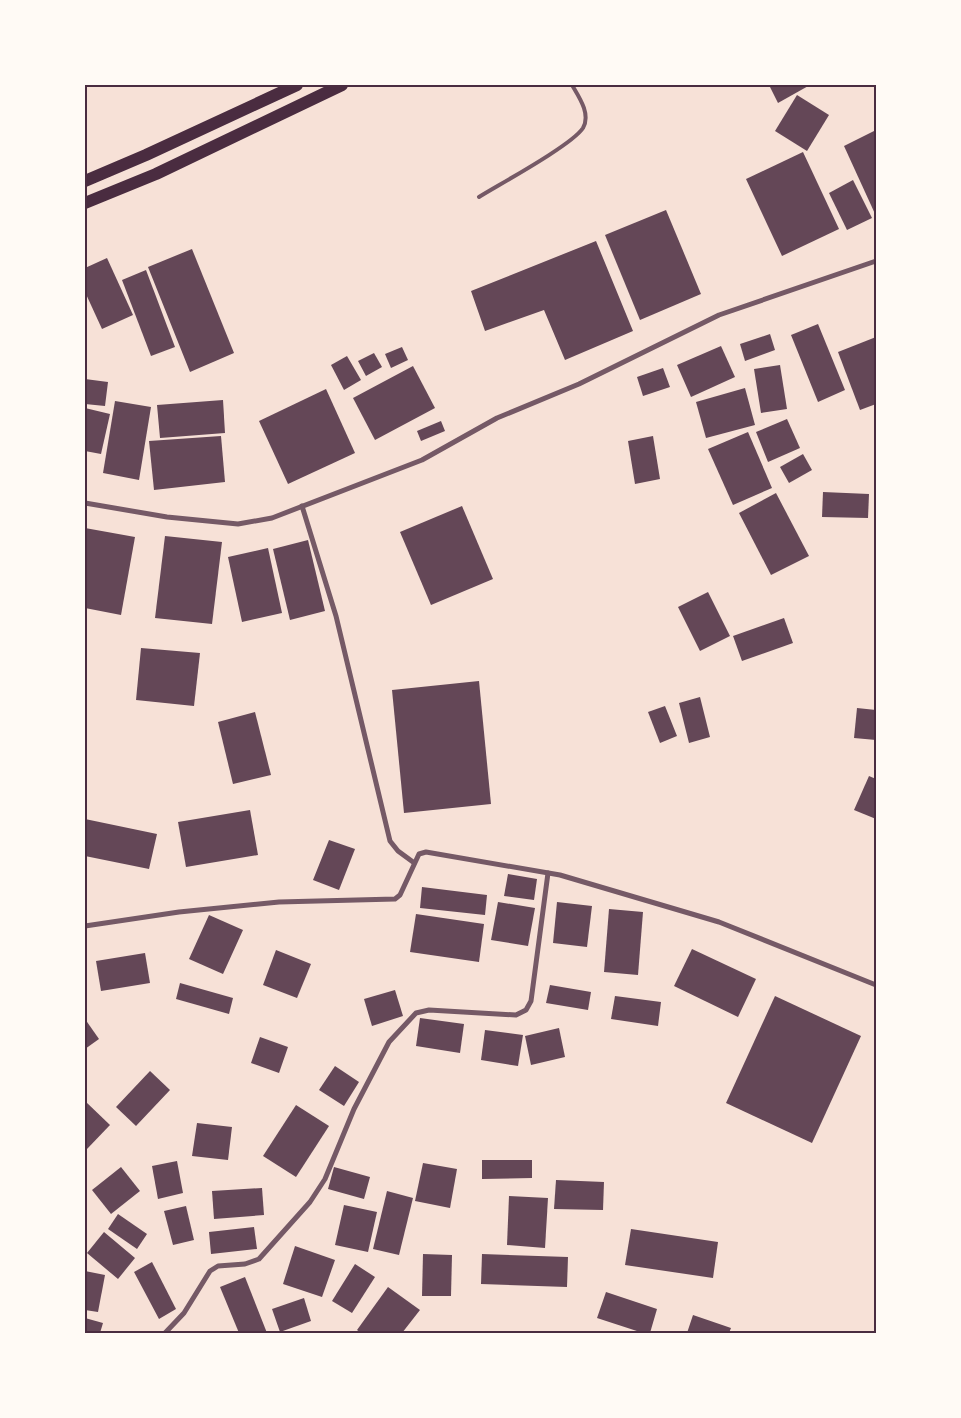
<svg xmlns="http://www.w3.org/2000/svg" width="961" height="1418" font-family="Commissioner,sans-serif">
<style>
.building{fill:#644757}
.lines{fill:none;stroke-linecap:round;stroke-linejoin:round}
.service{stroke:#755966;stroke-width:4}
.minor{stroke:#755966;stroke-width:5}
.primary{stroke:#4a2c40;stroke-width:12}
.neatline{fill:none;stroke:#4a2c40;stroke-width:2}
</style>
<rect width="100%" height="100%" fill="#f7e1d7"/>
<g class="building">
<polygon points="769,85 810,85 778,103"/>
<polygon points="797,95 829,115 807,151 775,131"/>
<polygon points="874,131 876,136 876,216 844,146"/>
<polygon points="803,152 839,229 782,256 746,179"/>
<polygon points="853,180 872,218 847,230 829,193"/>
<polygon points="666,210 701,294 640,320 605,235"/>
<polygon points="596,241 633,331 565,360 544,310 485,331 471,291"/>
<polygon points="192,249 234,353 190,372 148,267"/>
<polygon points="107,258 133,315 102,329 85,292 85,268"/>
<polygon points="146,270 175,347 151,356 122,280"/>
<polygon points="818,324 845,390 818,402 791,335"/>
<polygon points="770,334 775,350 745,361 740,344"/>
<polygon points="876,337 876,404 860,410 838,352"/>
<polygon points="721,346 735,377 691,397 677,365"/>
<polygon points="402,347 408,360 391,368 385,354"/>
<polygon points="374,353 382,367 366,376 358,361"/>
<polygon points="347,356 361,380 344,390 331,365"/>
<polygon points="780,365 787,409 761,413 754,369"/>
<polygon points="413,366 435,408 375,440 353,398"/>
<polygon points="663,368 670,387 643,396 637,377"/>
<polygon points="85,379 108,382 105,406 85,404"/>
<polygon points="745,388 755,425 706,438 696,402"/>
<polygon points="326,389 355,453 288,484 259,421"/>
<polygon points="223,400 225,433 160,438 157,405"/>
<polygon points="115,401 151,407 139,480 103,473"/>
<polygon points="85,408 110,414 101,454 85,451"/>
<polygon points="787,419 800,448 768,462 756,432"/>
<polygon points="441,421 445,431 421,441 417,431"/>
<polygon points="748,432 772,488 733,505 708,449"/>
<polygon points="221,436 225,482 154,490 149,441"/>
<polygon points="653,436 660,479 635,484 628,441"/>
<polygon points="803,454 812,470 789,483 780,467"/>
<polygon points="823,492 869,494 868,518 822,517"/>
<polygon points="776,493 809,556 771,575 739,513"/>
<polygon points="462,506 493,579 431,605 400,532"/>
<polygon points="85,528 135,537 121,615 85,608"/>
<polygon points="165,536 222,542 212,624 155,618"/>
<polygon points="308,540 325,611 290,620 273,549"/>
<polygon points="268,548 282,613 242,622 228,557"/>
<polygon points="708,592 730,636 700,651 678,607"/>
<polygon points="784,618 793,643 742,661 733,636"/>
<polygon points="141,648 200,653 194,706 136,700"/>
<polygon points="479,681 491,804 404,813 392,690"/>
<polygon points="700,697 710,737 689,743 679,703"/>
<polygon points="665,706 677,736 660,743 648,712"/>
<polygon points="857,708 876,710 876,740 854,738"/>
<polygon points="255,712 271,775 233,784 218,722"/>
<polygon points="869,776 876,779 876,819 854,810"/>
<polygon points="250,810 258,855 186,867 178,822"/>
<polygon points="85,819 157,834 149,869 85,856"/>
<polygon points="329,840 355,849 339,890 313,880"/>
<polygon points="508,874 537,879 534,900 504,896"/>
<polygon points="422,887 487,895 485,915 420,908"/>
<polygon points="498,902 535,908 528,946 491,940"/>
<polygon points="557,902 592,906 587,947 553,943"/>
<polygon points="609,909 643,912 638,975 604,972"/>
<polygon points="416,914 484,924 479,962 410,952"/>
<polygon points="209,915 243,930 223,974 189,959"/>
<polygon points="692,949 756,979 738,1017 674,986"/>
<polygon points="276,950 311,964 297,998 263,985"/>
<polygon points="145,953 150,983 101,991 96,961"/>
<polygon points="180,983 233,998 229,1014 176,999"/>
<polygon points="550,985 591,992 588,1010 546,1003"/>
<polygon points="395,990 403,1016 372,1026 364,999"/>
<polygon points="615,996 661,1002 658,1026 611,1019"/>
<polygon points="775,996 861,1036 812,1143 726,1103"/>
<polygon points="420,1018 464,1024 460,1053 416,1046"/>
<polygon points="85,1019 99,1039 85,1049"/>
<polygon points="559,1028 565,1057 531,1065 525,1036"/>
<polygon points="485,1030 523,1035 518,1066 481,1060"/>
<polygon points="260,1037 288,1047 279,1073 251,1063"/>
<polygon points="335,1066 359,1082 344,1106 319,1090"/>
<polygon points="150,1071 170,1090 136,1126 116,1107"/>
<polygon points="85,1101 110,1125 87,1149 85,1147"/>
<polygon points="296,1105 329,1126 296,1177 263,1156"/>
<polygon points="197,1123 232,1127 228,1160 192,1156"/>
<polygon points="482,1160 532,1160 532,1178 482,1179"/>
<polygon points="177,1161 183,1193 158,1199 152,1166"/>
<polygon points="423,1163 457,1169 450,1208 415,1201"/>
<polygon points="121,1167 140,1191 111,1214 92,1190"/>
<polygon points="334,1167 370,1177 364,1199 328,1189"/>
<polygon points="556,1180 604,1182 603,1210 554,1209"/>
<polygon points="262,1188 264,1215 214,1219 212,1191"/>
<polygon points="387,1191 413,1198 399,1255 373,1249"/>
<polygon points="509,1196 548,1198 545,1248 507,1245"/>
<polygon points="344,1205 377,1212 368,1252 335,1245"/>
<polygon points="186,1206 194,1240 173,1245 164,1211"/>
<polygon points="118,1214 147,1234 137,1249 108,1229"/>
<polygon points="254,1227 257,1249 211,1254 209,1232"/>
<polygon points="631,1229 718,1242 713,1278 625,1265"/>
<polygon points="104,1232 135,1258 118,1279 87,1253"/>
<polygon points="295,1246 335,1260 322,1297 283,1284"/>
<polygon points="423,1254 452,1255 451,1296 422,1296"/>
<polygon points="482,1254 568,1257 567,1287 481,1284"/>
<polygon points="152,1262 176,1309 159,1319 134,1272"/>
<polygon points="355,1264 375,1277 352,1313 332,1301"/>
<polygon points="85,1271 105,1275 98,1312 85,1310"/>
<polygon points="245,1277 267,1333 239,1333 220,1287"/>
<polygon points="388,1287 420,1310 402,1333 361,1333 357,1330"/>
<polygon points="606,1292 657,1309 650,1333 643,1333 597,1318"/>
<polygon points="304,1298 311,1321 280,1332 272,1309"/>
<polygon points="693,1315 731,1328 729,1333 687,1333"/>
<polygon points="85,1318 103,1323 100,1333 85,1333"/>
</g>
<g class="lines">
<path class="service" d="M479 197C500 184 572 145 583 128 591 114 579 97 572 85"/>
<g class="minor">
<polyline points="85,503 167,517 238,524 272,518 422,460 497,418 579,384 719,315 876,261"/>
<polyline points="302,506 336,616 390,841 398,851 413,862"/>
<polyline points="85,926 179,912 279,902 395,899 400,895 419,854 426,852 560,875 719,922 876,985"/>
<polyline points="165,1333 184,1313 210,1271 218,1266 245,1264 259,1259 310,1202 325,1179 354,1109 389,1042 416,1013 429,1010 516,1015 526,1010 531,1001 548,873"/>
</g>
<g class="primary">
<polyline points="85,181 146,155 297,85"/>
<polyline points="85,203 156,174 342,85"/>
</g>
</g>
<rect width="961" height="1418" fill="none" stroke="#fffaf5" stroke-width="172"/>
<rect x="86" y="86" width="789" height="1246" class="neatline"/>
</svg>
